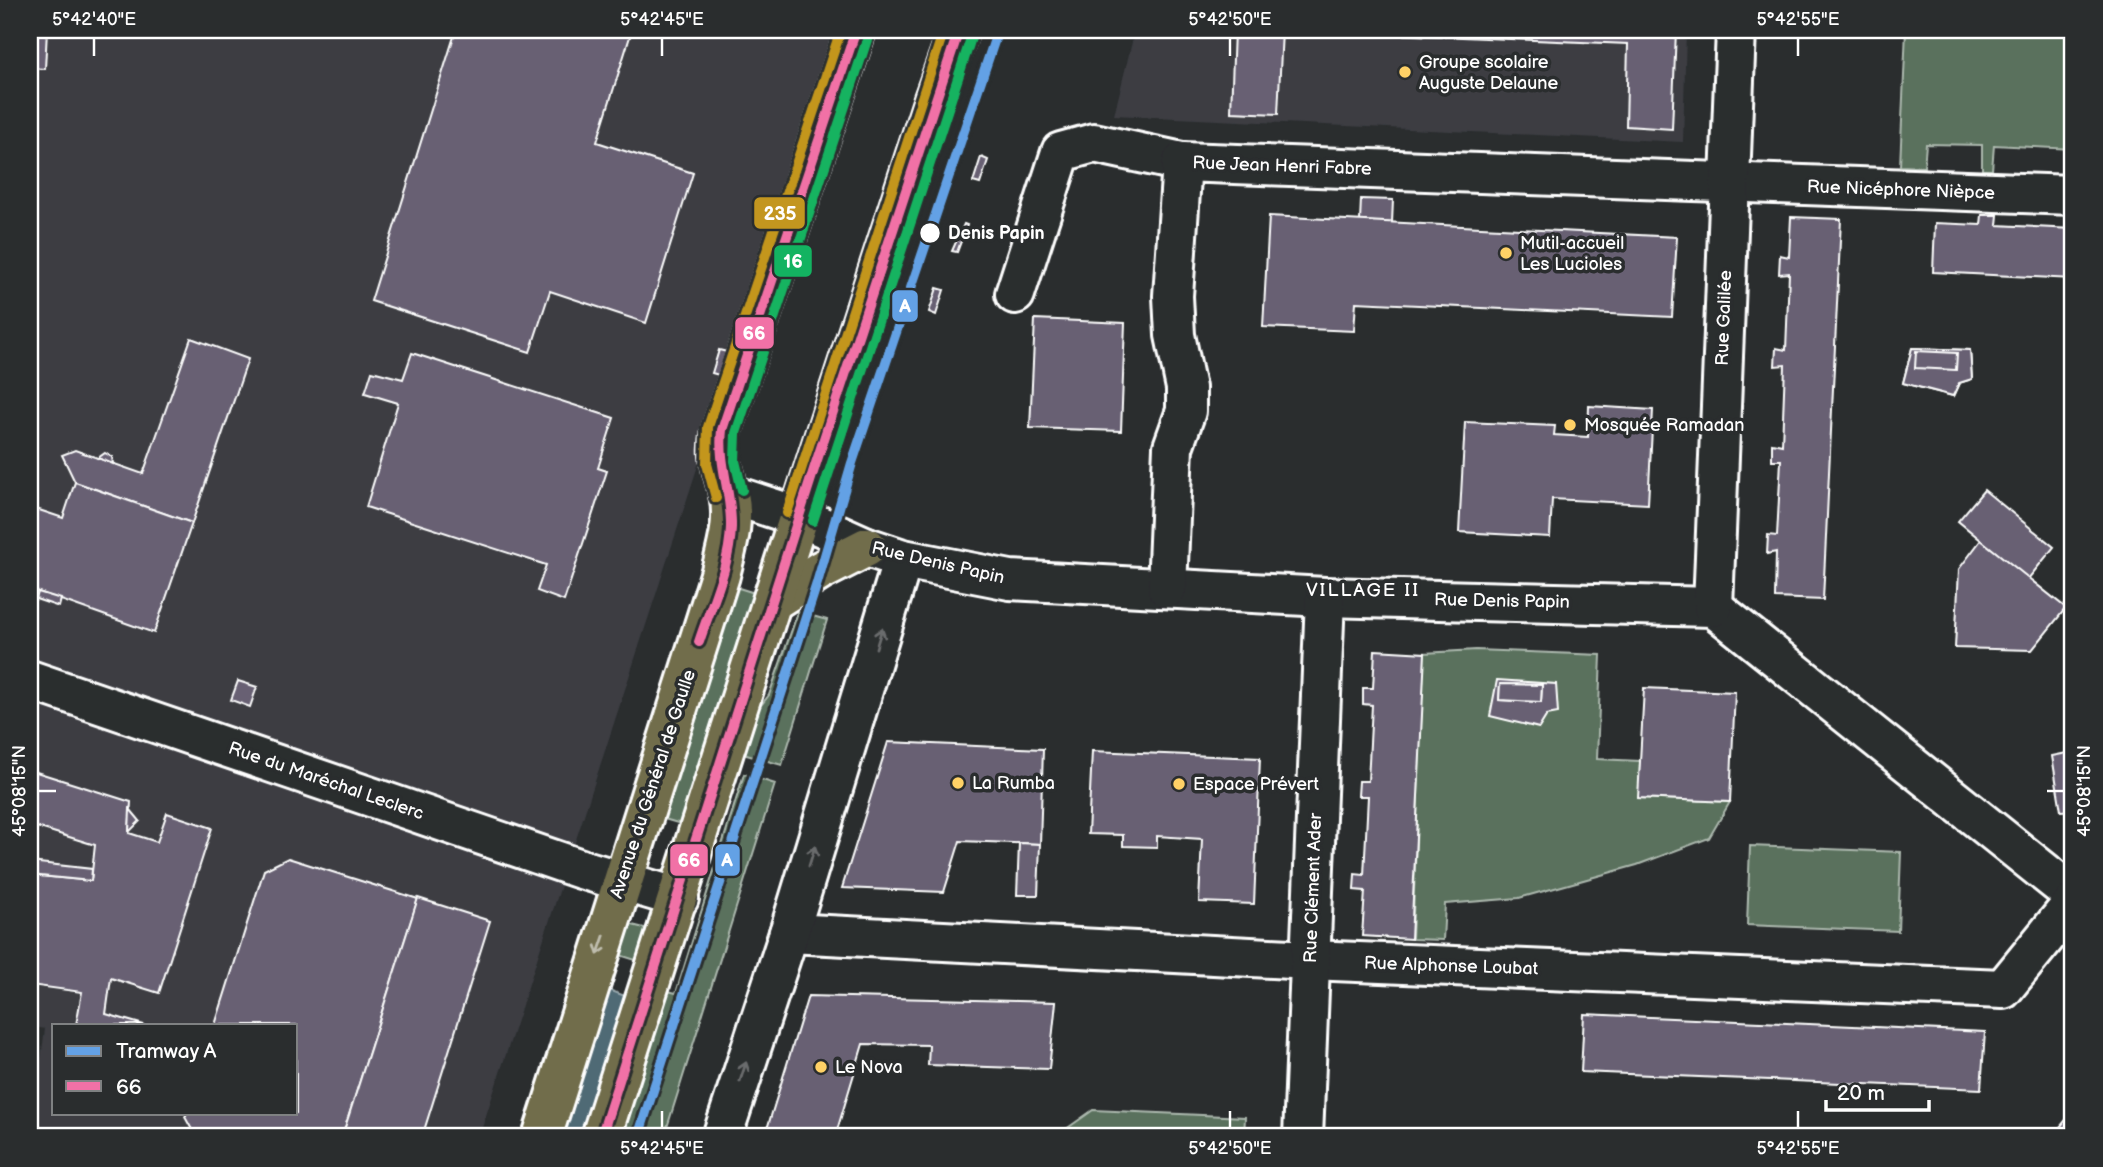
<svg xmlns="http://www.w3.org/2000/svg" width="2103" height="1167" font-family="'Balsamiq Sans',sans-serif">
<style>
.built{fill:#3c3d43;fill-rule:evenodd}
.green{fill:#5a715d;stroke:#acb8ae;stroke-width:2}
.water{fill:#506a75;stroke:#96a6ac;stroke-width:2}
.building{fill:#676173;stroke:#fff;stroke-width:2;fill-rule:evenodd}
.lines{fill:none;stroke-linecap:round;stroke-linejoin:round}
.minor-casing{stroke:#fff;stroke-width:44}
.major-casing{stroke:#fff;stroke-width:44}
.minor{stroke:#2a2d2e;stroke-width:38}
.major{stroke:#716d4b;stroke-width:38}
.bus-1-casing{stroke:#2a2d2e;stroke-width:16}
.bus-2-casing{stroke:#2a2d2e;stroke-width:16}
.bus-3-casing{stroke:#2a2d2e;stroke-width:16}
.bus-1{stroke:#f171a6;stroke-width:10}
.bus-2{stroke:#13b361;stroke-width:10}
.bus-3{stroke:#c3961f;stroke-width:10}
.tram-1-casing{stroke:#2a2d2e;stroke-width:16}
.tram-1{stroke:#63a1e5;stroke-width:10}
.oneway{stroke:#6a6c6d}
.oneway2{stroke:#bfbdae}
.ticks{fill:none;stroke:#fff;stroke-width:2.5}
.poi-dot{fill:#ffd166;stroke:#2a2d2e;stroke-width:2.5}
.stop-dot{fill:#fff;stroke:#2a2d2e;stroke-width:2.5}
.labels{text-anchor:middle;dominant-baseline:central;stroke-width:7;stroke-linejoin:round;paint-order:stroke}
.poi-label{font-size:18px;fill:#fff;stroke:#2a2d2e;text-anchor:start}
.street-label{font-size:18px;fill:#fff;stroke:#2a2d2e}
.stop-label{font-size:18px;font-weight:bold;fill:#fff;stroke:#2a2d2e;text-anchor:start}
.neighbourhood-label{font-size:19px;letter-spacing:2px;fill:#fff;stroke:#2a2d2e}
.line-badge{stroke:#2a2d2e;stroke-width:2.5}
.badge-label{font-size:19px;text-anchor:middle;font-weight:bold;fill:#fff}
.neatline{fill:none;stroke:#fff;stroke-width:2.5}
.ticks-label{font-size:18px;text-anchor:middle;fill:#fff}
</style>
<rect width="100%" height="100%" fill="#2a2d2e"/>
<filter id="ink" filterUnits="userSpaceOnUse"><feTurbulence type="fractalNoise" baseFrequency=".0143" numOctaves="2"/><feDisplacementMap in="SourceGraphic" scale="14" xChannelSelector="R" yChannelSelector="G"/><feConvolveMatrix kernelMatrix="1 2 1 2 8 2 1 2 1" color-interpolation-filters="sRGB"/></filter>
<g filter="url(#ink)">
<g class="built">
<path d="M30 30H840L479 1137H30L45 1029 30 1026ZM54 1025H296V1113H54Z"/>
<polygon points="1135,30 1686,30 1683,142 1114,115"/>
</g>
<g class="green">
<polygon points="1906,30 2073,30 2073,149 1994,145 1992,170 1982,170 1982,145 1926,144 1924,167 1900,166"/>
<polygon points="726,584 761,595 688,826 654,816"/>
<polygon points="798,612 827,620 782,765 736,752 747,723 769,695"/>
<polygon points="1476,650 1601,655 1597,759 1640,761 1639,798 1730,802 1709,838 1637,865 1519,898 1445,904 1443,940 1412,939 1424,653"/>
<polygon points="744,774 775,784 664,1137 613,1137 660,989 676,993"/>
<polygon points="1750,846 1901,852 1898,931 1747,925"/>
<polygon points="628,924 644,928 650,936 645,963 610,952"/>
<polygon points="1093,1110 1245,1117 1244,1137 1055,1137"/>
</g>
<polygon class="water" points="609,990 625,996 581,1137 562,1137"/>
<g class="building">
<polygon points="30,30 47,30 45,69 30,68"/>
<polygon points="456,30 632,30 597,142 693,173 646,323 550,291 530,352 371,301"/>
<polygon points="1164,30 1217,30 1217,32 1164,31"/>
<polygon points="1234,30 1282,30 1278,114 1231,112"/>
<polygon points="1294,30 1676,30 1672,129 1626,126 1628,44"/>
<polygon points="981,157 988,160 980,184 973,182"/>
<polygon points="1361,199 1393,200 1392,223 1360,221"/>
<polygon points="1982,215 1998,215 1997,225 2073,229 2073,279 1933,272 1935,223 1981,225"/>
<polygon points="1269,216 1677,237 1672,317 1356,302 1354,331 1263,327"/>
<polygon points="1791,217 1841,219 1823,600 1775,598 1776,552 1767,554 1768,535 1777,536 1781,460 1772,460 1772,443 1782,445 1785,365 1775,366 1776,348 1786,350 1789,273 1779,274 1780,255 1789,257"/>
<polygon points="964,224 967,225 957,252 952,251"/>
<polygon points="937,288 944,290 936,315 929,312"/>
<polygon points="1035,319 1125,323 1121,431 1030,428"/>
<polygon points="191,338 248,359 192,523 75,482 62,455 75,450 143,474"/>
<path d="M1912 348 1970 350 1972 379 1959 383 1953 396 1903 383ZM1916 351 1957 353 1956 370 1915 368Z"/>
<polygon points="1912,348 1970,350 1972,379 1959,383 1953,396 1903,383"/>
<polygon points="719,350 727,352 719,375 712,373"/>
<polygon points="1916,351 1957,353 1956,370 1915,368"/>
<polygon points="412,353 614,418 598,468 607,471 564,601 537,591 546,565 366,507 398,403 365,393 372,371 403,379"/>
<polygon points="1589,406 1653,410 1648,504 1552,499 1550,537 1459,532 1465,422 1555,426 1554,435 1588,437"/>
<polygon points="105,453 112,457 113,464 98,458"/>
<polygon points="75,482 192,523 154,633 30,589 30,507 63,518"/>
<polygon points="1984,490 2054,547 2028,579 1958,521"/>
<polygon points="1981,540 2066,608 2032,650 1955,648 1959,569"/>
<polygon points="38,592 61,599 59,607 36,599"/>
<polygon points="1375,650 1425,653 1411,939 1362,936 1365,891 1354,890 1355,874 1364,875 1368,796 1358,796 1359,781 1368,781 1372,705 1363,704 1363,688 1373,688"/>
<path d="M1497 680 1556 684 1558 713 1547 715 1539 728 1490 716ZM1500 684 1542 685 1541 702 1499 700Z"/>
<polygon points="238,681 257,687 250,707 231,700"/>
<polygon points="1500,684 1542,685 1541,702 1499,700"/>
<polygon points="1644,688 1735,692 1730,802 1638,798"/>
<polygon points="888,742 1043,749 1040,844 960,841 944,892 842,888"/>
<polygon points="2073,746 2073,810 2061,811 2052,756 2067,753"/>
<polygon points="1092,751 1260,758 1254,904 1199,902 1202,839 1157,836 1157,847 1123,846 1123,835 1088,834"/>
<polygon points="30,770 131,802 129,833 157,842 167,813 212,828 159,993 111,978 106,1014 144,1025 76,1025 82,992 30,985 30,875 91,881 95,845 30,825"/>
<polygon points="130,809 140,821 129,832"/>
<polygon points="1019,843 1040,844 1038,895 1017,895"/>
<polygon points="288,858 418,899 342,1137 196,1137 185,1117 187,1113 296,1113 296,1025 215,1025 264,870"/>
<polygon points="30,862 92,869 91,881 30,875"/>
<polygon points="418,898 490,921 422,1137 342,1137"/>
<polygon points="808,996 1056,1002 1049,1069 928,1065 929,1045 863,1044 835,1137 791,1137 767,1129"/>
<polygon points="1584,1014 1985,1032 1981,1089 1581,1072"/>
<polygon points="2073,1111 2073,1137 2052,1137"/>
</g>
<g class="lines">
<defs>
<g id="minor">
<polyline points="1015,294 1061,152 1094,143 1182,162"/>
<polyline points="729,494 800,517 867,547 903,559 1010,580 1325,597 1713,607 2073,895"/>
<polyline points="1167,588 1173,447 1186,411 1186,388 1175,335 1173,296 1182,162 2073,195"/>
<polyline points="1713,607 1736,30"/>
<polyline points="30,680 581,869 679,898"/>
<polyline points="789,933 1310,960 2003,989 2073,903"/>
<polyline points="722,1137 789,933 903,559"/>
<polyline points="1303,1137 1325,597"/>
</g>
<g id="major">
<polyline points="773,601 820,571 867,547"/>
<path d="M542 1137 720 575C727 547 735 522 729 494 723 467 716 459 722 430L856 30"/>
<polyline points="601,1137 816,463 933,102 959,30"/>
</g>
</defs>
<use href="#minor" class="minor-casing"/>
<use href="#major" class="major-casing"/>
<use href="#minor" class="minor"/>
<use href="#major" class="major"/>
<defs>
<g id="bus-1">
<path d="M699 642C711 605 730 566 731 527 732 494 718 464 722 430L856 30"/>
<polyline points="601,1137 816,463 959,30"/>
</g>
<g id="bus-2">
<polyline points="742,490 735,461 736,433 869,34"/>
<polyline points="813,521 972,35"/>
</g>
<g id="bus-3">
<polyline points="716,498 707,464 708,427 841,30"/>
<polyline points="787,513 944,30"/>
</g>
</defs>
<use href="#bus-1" class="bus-1-casing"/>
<use href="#bus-2" class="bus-2-casing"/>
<use href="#bus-3" class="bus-3-casing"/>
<use href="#bus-1" class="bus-1"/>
<use href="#bus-2" class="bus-2"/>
<use href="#bus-3" class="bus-3"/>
<defs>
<polyline id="tram-1" points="638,1137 817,583 852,463 998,30"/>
</defs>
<use href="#tram-1" class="tram-1-casing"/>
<use href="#tram-1" class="tram-1"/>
</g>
<defs><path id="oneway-shaft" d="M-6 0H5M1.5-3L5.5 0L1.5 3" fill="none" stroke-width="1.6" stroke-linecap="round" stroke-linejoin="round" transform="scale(1.75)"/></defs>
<g class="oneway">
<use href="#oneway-shaft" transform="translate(879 638) rotate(-73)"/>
<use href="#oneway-shaft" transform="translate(812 856) rotate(-73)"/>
<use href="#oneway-shaft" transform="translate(743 1072) rotate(-72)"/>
</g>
<use class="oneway2" href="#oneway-shaft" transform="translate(601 945) rotate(109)"/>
</g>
<path class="ticks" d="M94 38V56M662 38V56M1230 38V56M1798 38V56M38 791H56M2047 791H2064M662 1111V1128M1230 1111V1128M1798 1111V1128"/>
<g class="poi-dot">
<circle cx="1405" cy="72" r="7"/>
<circle cx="1506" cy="253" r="7"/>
<circle cx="1570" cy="425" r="7"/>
<circle cx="958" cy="783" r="7"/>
<circle cx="1179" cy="784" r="7"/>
<circle cx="821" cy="1067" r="7"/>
</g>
<circle class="stop-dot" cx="930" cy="233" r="11"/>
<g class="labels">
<g class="poi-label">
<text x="1419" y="62">Groupe scolaire<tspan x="1419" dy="21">Auguste Delaune</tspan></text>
<text x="1520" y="243">Mutil-accueil<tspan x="1520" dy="21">Les Lucioles</tspan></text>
<text x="1584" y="425">Mosquée Ramadan</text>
<text x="972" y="783">La Rumba</text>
<text x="1193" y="784">Espace Prévert</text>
<text x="835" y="1067">Le Nova</text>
</g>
<g class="street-label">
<text transform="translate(1282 166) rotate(2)">Rue Jean Henri Fabre</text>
<text transform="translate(1901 190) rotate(2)">Rue Nicéphore Nièpce</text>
<text transform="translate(1724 318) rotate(-88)">Rue Galilée</text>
<text transform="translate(938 563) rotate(13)">Rue Denis Papin</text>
<text transform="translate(1502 601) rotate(1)">Rue Denis Papin</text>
<text transform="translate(326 781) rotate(19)">Rue du Maréchal Leclerc</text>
<text transform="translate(653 784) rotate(-72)">Avenue du Général de Gaulle</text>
<text transform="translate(1313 888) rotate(-88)">Rue Clément Ader</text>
<text transform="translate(1451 966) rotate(2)">Rue Alphonse Loubat</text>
</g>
<g class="stop-label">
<text x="948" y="233">Denis Papin</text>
</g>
<g class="neighbourhood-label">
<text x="1363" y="590">VILLAGE II</text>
</g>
</g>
<g class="line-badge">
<rect x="753" y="196" width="53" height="34" rx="7" fill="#c3961f"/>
<rect x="773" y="244" width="40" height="34" rx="7" fill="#13b361"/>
<rect x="891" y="289" width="28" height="34" rx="7" fill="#63a1e5"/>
<rect x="734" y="316" width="41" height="34" rx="7" fill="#f171a6"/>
<rect x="669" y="843" width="40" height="34" rx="7" fill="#f171a6"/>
<rect x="714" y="843" width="27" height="34" rx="7" fill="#63a1e5"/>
</g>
<g class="badge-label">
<text x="780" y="220">235</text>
<text x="793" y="268">16</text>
<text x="905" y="313">A</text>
<text x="754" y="340">66</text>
<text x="689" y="867">66</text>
<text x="727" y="867">A</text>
</g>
<rect width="2103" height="1167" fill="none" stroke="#2a2d2e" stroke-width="77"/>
<rect x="52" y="1024" width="245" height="91" fill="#2a2d2e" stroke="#7f8182" stroke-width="2"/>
<rect x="66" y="1046" width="35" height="10" fill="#63a1e5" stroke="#7f8182" stroke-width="2"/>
<text x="116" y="1058" font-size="21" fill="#ffffff">Tramway A</text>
<rect x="66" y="1081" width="35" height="10" fill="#f171a6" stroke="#7f8182" stroke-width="2"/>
<text x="116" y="1094" font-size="21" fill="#ffffff">66</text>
<path d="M1826 1100v10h103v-10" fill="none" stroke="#ffffff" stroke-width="3.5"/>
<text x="1837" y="1100" font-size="21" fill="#ffffff" stroke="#2a2d2e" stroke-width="5" paint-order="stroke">20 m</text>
<rect x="38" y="38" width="2026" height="1090" class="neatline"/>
<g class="ticks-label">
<text x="94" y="25">5°42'40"E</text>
<text x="662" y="25">5°42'45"E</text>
<text x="1230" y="25">5°42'50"E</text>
<text x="1798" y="25">5°42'55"E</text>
<text transform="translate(19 791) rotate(-90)" y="6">45°08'15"N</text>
<text transform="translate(2084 791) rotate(-90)" y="6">45°08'15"N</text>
<text x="662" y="1154">5°42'45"E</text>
<text x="1230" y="1154">5°42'50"E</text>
<text x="1798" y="1154">5°42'55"E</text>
</g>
</svg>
